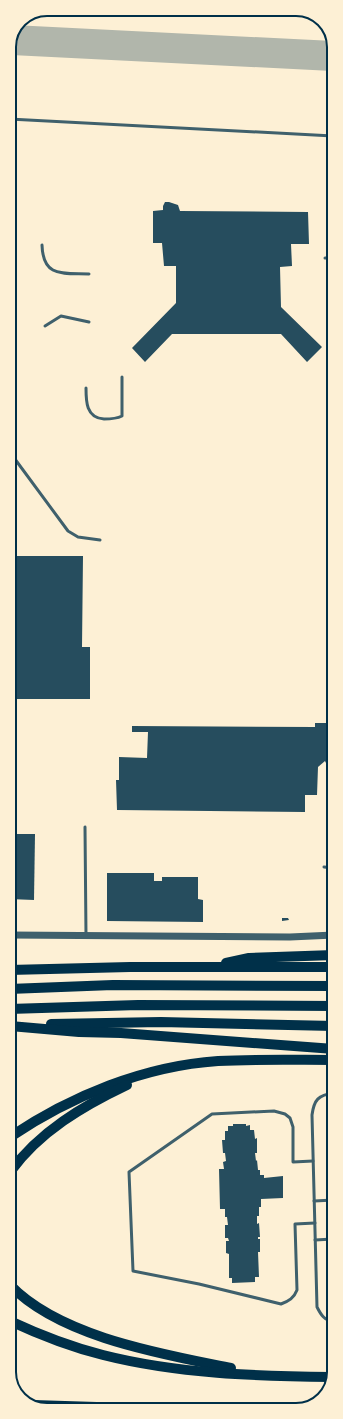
<svg xmlns="http://www.w3.org/2000/svg" width="343" height="1419" font-family="'Asap Condensed',sans-serif">
<style>
.lines{fill:none;stroke-linecap:round;stroke-linejoin:round}
.taxiway{stroke:#b1b6ab;stroke-width:30}
.building{fill:#264d5e}
.service{stroke:#3f606c;stroke-width:3}
.tertiary{stroke:#3f606c;stroke-width:7}
.motorway{stroke:#003049;stroke-width:10}
.rim{fill:none;stroke:#003049;stroke-width:2}
</style>
<rect width="100%" height="100%" fill="#fdf0d5"/>
<g class="lines">
<polyline class="taxiway" points="12,40 333,56"/>
</g>
<g class="building">
<polygon points="165,202 169,202 178,205 180,211 308,212 309,244 291,244 292,266 280,267 281,307 322,347 307,362 281,334 172,334 145,362 132,348 176,303 176,266 164,266 162,243 153,243 153,211 163,210 163,206"/>
<polygon points="9,556 83,556 82,647 90,647 90,699 9,699"/>
<polygon points="330,718 334,718 334,779 325,761 318,767 317,795 305,795 305,812 117,810 116,780 119,780 119,757 147,758 148,732 132,732 132,726 315,727 315,723 326,723 327,726 330,726"/>
<polygon points="9,834 35,834 34,900 9,899"/>
<polygon points="107,873 154,873 154,881 162,881 162,877 198,877 198,899 203,900 203,922 107,921"/>
<polygon points="282,918 288,918 289,920 282,921"/>
<polygon points="233,1124 246,1124 246,1126 250,1125 250,1130 254,1130 255,1139 257,1138 257,1153 255,1153 256,1161 257,1160 258,1170 260,1170 260,1175 264,1175 264,1178 283,1176 283,1198 261,1199 261,1207 259,1207 259,1216 257,1216 257,1224 259,1223 260,1237 258,1237 258,1239 260,1239 260,1252 258,1252 259,1277 255,1277 255,1282 232,1283 232,1278 229,1278 229,1254 226,1253 226,1241 229,1241 228,1238 225,1238 225,1225 228,1225 227,1217 225,1217 225,1209 220,1209 219,1169 224,1169 223,1162 226,1161 225,1153 223,1153 222,1140 225,1140 225,1131 228,1131 228,1126 233,1126"/>
</g>
<g class="lines">
<g class="service">
<polyline points="9,119 333,136"/>
<path d="M42 245C43 278 63 273 89 274"/>
<polyline points="325,258 333,258"/>
<polyline points="45,326 61,316 89,322"/>
<path d="M86 388C86 401 86 418 104 419 110 419 116 419 122 416V377"/>
<polyline points="9,451 68,531 78,537 100,540"/>
<path d="M331 774C327 785 328 791 334 801"/>
<polyline points="85,827 86,936"/>
<polyline points="324,867 334,868"/>
<path d="M334 1093C318 1095 314 1100 312 1115L317 1307C321 1315 324 1320 334 1322"/>
<path d="M313 1161 293 1162V1127L290 1118 285 1114 274 1111 212 1114 129 1172 133 1271 199 1284 281 1304C289 1301 294 1298 297 1290L295 1224 315 1223"/>
<polyline points="331,1200 332,1239"/>
<polyline points="314,1201 334,1200"/>
<polyline points="315,1240 333,1239"/>
</g>
<polyline class="tertiary" points="9,935 290,937 334,935"/>
<g class="motorway">
<polyline points="226,963 249,958 334,955"/>
<polyline points="9,970 130,967 334,967"/>
<polyline points="9,989 113,985 334,986"/>
<polyline points="9,1009 138,1005 334,1006"/>
<polyline points="51,1024 161,1022 334,1026"/>
<polyline points="10,1026 79,1032 121,1033 334,1049"/>
<path d="M10 1137C71 1096 144 1066 218 1061 257 1059 295 1060 334 1060"/>
<path d="M10 1172C40 1131 83 1106 127 1085"/>
<path d="M10 1285C60 1337 162 1354 231 1368"/>
<path d="M10 1321C40 1335 71 1347 103 1355 178 1374 256 1376 332 1377"/>
<polyline points="33,1405 160,1409 307,1407"/>
</g>
</g>
<path d="M0 0H343V1419H0ZM47 16H296A31 31 0 0 1 327 47V1372A31 31 0 0 1 296 1403H47A31 31 0 0 1 16 1372V47A31 31 0 0 1 47 16Z" fill="#fdf0d5" fill-rule="evenodd"/>
<path class="rim" d="M47 16H296A31 31 0 0 1 327 47V1372A31 31 0 0 1 296 1403H47A31 31 0 0 1 16 1372V47A31 31 0 0 1 47 16Z"/>
</svg>
